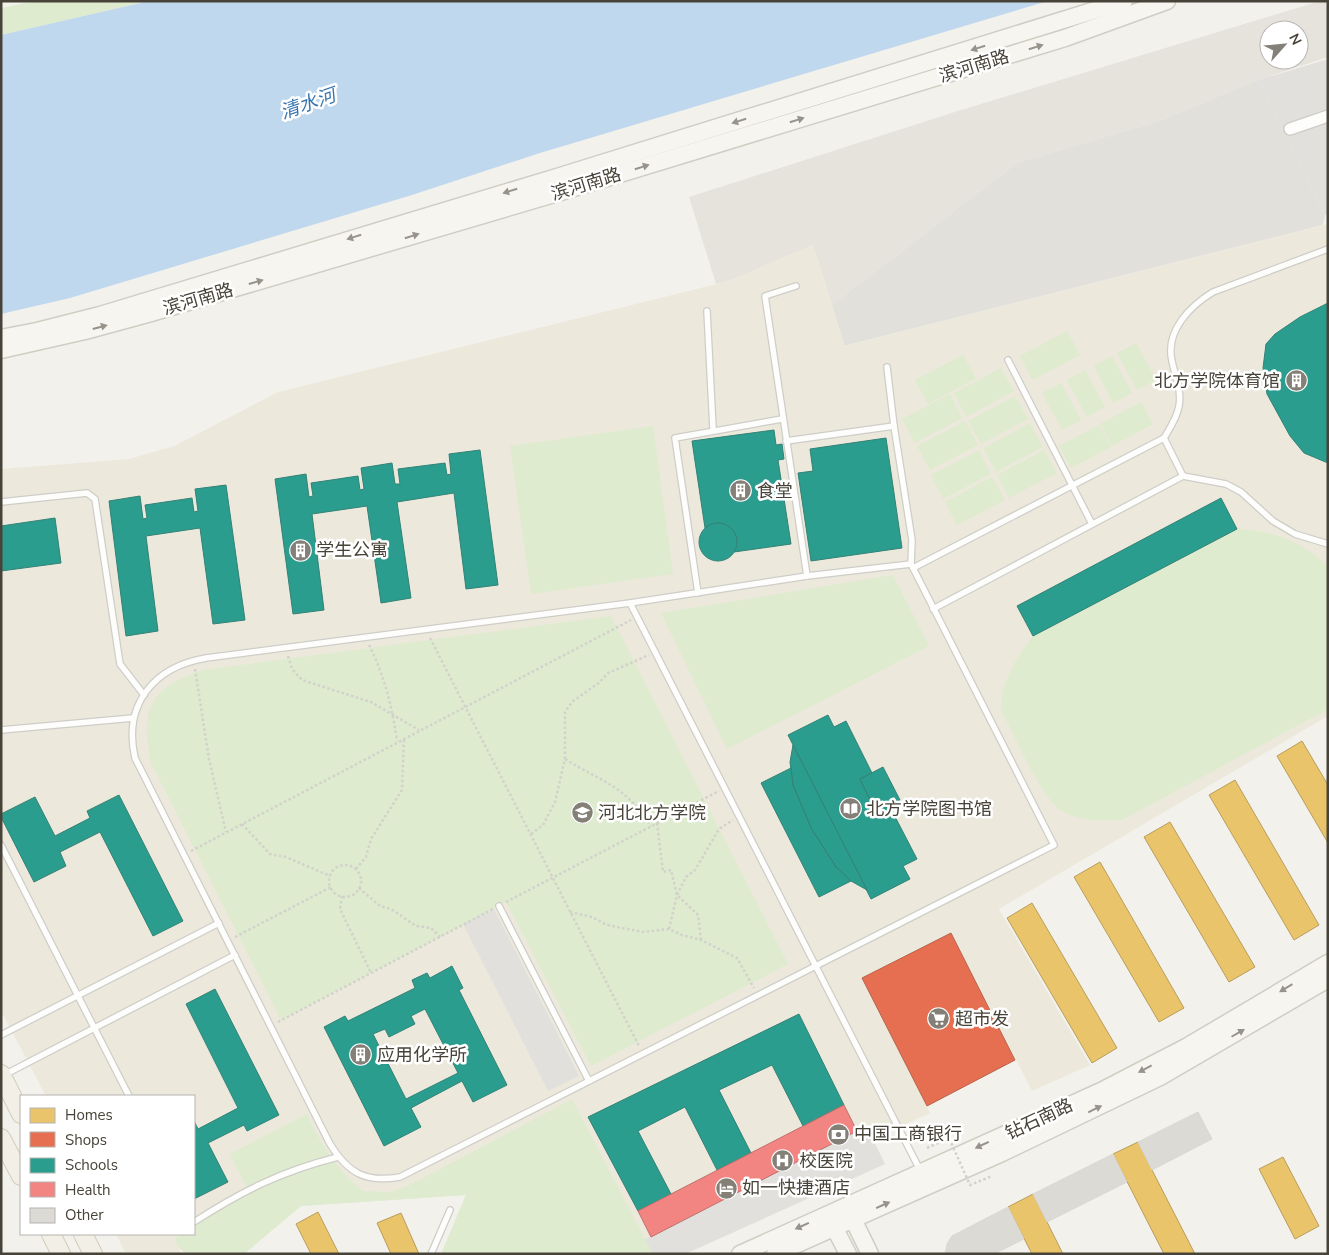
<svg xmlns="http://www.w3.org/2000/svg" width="1329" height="1255" font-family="'Nunito Sans','Noto Sans SC',sans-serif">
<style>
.residential{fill:#e5e3db;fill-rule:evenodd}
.industrial{fill:#e2e0db}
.education{fill:#ece9dc}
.green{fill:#deebce}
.parking{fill:#e1e0dc}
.water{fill:#c0d8ed}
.homes{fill:#e9c46a;stroke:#b99d5b}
.shops{fill:#e76f51;stroke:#b7624a}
.schools{fill:#2a9d8f;stroke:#338275;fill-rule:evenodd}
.health{fill:#f28482;stroke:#bf706c}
.building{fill:#dbdad5;stroke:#dad8d2}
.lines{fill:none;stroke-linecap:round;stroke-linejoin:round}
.lane-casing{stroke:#cecdc8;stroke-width:8}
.street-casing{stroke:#cecdc8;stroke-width:14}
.secondary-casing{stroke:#d0cec3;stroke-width:19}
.primary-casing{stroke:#d3cdbb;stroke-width:20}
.path{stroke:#d2d1cb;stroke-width:2.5;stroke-dasharray:2.5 2.5;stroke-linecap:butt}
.lane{stroke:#fdfdfc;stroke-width:5.5}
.street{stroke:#fdfdfc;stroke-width:11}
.secondary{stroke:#f7f5f0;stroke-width:16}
.primary{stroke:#f1efe6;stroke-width:18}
.path-bridge{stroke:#d2d1cb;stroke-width:2.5;stroke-dasharray:2.5 2.5;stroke-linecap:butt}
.oneway{fill:#97938b}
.labels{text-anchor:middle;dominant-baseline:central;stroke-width:5;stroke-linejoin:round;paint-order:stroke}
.street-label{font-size:18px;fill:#484339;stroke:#fff}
.poi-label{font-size:18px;fill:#484339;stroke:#fff;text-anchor:start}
.water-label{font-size:19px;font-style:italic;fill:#3775af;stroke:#fff}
</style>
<rect width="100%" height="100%" fill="#f2f1ec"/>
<path class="residential" d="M1320 1H1328V57L1258 80 1159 121 1017 163 832 305 813 245 729 281 716 284 689 197 958 111ZM1269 30H1299V60H1269Z"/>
<polygon class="industrial" points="1258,80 1325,215 1323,225 844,346 832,305 1017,163 1159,121"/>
<polygon class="education" points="1328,224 1328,716 999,909 1090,1065 1032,1091 951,933 863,978 930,1113 873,1139 885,1164 685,1254 441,1254 466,1195 301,1206 244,1254 187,1254 179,1248 181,1254 126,1254 116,1234 194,1234 194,1096 46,1096 1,1011 1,469 129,459 174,446 278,392 729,281 813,245 845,346"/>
<g class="green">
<polygon points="35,1 149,1 1,35 1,8"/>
<polygon points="1067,331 1080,355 1032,380 1020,356"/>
<polygon points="1136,343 1156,380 1137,390 1117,353"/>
<polygon points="963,355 976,378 928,404 915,380"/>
<polygon points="1112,356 1132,393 1113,403 1094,366"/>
<polygon points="1001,368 1014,391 966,417 954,393"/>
<polygon points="1085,370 1105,407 1087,417 1067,380"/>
<polygon points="1061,383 1081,420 1062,430 1042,393"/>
<polygon points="950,394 962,418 915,443 902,419"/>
<polygon points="1015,396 1028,419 981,444 968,421"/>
<polygon points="1141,402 1153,424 1112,446 1100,424"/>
<polygon points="965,421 978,445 930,470 917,446"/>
<polygon points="1030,423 1043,447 996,472 983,448"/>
<polygon points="1099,425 1111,447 1071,468 1059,446"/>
<polygon points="653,426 673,574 531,594 510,446"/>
<polygon points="979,450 991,474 943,499 931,475"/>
<polygon points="1044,450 1057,473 1009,498 997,475"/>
<polygon points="992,477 1005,500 957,525 945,502"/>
<path d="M1237 529C1277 532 1297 539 1328 566V709L1122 820C1103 821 1079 821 1062 811 1041 799 1014 734 1001 710 1001 682 1016 658 1033 636Z"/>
<polygon points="893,575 929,646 727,749 661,613"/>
<path d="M611 616 788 964 591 1066 506 902 281 1020 151 763C140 709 150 687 203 670Z"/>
<path d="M572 1099 653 1254H441L466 1195 301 1206 244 1254H187L178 1247 175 1239 181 1234H194V1222L248 1190 230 1154 307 1114C323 1148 335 1167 363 1191L391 1192 410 1185Z"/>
</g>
<g class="parking">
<polygon points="1328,59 1328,214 1325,215 1258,80"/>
<polygon points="494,909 579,1076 548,1091 463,924"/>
<polygon points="866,1126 885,1164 685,1254 653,1254 645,1239"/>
</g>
<polygon class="water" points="149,1 1048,1 540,153 412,195 70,298 1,314 1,35"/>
<g class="homes">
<polygon points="1302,741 1328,785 1328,843 1277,756"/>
<polygon points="1235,780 1319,925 1294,940 1209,795"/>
<polygon points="1170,822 1255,967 1229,982 1144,837"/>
<polygon points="1100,862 1184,1008 1159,1022 1074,877"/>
<polygon points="1032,903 1117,1048 1092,1063 1007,918"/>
<polygon points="1138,1142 1152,1170 1195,1254 1164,1254 1113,1154"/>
<polygon points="1283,1157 1319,1226 1295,1239 1259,1169"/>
<polygon points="1033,1194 1063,1254 1032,1254 1008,1207"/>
<polygon points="318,1212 339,1254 311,1254 296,1224"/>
<polygon points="401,1213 419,1254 391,1254 377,1223"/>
</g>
<polygon class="shops" points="951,933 1015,1060 927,1106 862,978"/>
<g class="schools">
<polygon points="1328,303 1328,463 1304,453 1290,436 1267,394 1263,368 1266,344 1275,334 1300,317"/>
<polygon points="774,430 776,445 782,444 784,459 778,460 791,544 734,552 737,537 730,527 719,523 705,528 692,441"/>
<polygon points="886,438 902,548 811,561 798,473 813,471 810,449"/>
<polygon points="480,450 498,585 466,589 454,493 397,502 411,598 381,603 367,506 312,514 324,610 293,614 275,479 306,474 309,497 313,496 311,483 358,476 360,490 364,489 361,468 392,463 395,484 400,484 398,469 445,463 447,475 451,474 449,454"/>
<polygon points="226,485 245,620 213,624 200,528 146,536 158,631 126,636 109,501 140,496 143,519 147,518 145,505 192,498 194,512 198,511 195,489"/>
<polygon points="1221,498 1237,529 1033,636 1017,606"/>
<polygon points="55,518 61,563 1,571 1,526"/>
<circle cx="718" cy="542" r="19"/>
<polygon points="828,715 834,727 846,721 872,773 860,779 876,812 889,805 917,859 903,866 910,879 871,899 788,735"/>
<polygon points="793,745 867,890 851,881 836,867 811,828 793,785 790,762"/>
<polygon points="883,767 900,800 876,812 860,779"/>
<polygon points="791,768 793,785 811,828 836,867 851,881 819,897 761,783"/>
<polygon points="119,795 183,921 153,936 100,832 60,852 66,866 34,882 1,817 1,814 35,797 55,836 90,818 87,811"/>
<path d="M452 966 463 988 459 990 507 1085 473 1102 462 1081 411 1108 421 1127 384 1146 324 1027 345 1016 348 1021 415 988 412 980 427 973 430 978ZM425 1009 458 1073 406 1099 373 1034 385 1029 389 1037 415 1024 411 1016Z"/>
<polygon points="215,989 279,1115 247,1131 244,1125 208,1143 228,1182 194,1199 194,1121 198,1129 238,1108 186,1004"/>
<polygon points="799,1014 844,1105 803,1126 772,1065 719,1090 751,1153 717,1170 685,1107 638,1131 671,1194 638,1211 588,1117"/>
</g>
<polygon class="health" points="844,1105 857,1131 651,1237 638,1211"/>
<g class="building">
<polygon points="1198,1112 1212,1139 1152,1170 1138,1142"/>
<polygon points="1113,1154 1127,1182 1047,1222 1033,1194"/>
<polygon points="1008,1207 1024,1239 994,1254 945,1254 947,1244 952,1236"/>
</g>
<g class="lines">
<defs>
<g id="lane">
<polyline points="796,286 765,296 807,576"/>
<polyline points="707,311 713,429"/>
<polyline points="1008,360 1092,524"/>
<polyline points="887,367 894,426 912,540 911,564"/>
<polyline points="1164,438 1183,476"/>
<polyline points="786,441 894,426"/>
<polyline points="1,502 87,493 95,499 120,664 144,695"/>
<path d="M911 564 1054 845 400 1177C365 1183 348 1173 330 1144L135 758C123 705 153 667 206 658L630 603 807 576Z"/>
<path d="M913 568 1164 438C1170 428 1177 418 1179 406 1182 391 1175 376 1172 361 1165 331 1190 306 1213 292L1328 249"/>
<polyline points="698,593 675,438 782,419"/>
<polyline points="630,603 920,1170"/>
<polyline points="933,609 1183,476 1226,484 1241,492 1273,521 1295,534 1328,544"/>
<polyline points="1,730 133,718"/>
<polyline points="1,845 129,1096"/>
<polyline points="499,906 589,1081"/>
<polyline points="1,1035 219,923"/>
<polyline points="4,1075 235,955"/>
<path d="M194 1222C242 1191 282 1171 338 1157"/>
<polyline points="431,1254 450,1210"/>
</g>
<polyline id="street" points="1290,129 1328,116"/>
<g id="secondary">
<polyline points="1,338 37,331 100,315 557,177 1124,1"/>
<polyline points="1,350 85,331 151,313 561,192 1065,38 1167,1"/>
<polyline points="848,1209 870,1254"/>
<polyline points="830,1219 848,1254"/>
<polyline points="740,1254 1101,1091 1188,1046 1328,963"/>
<polyline points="775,1254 1002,1153 1160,1077 1328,979"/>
</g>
<g id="primary">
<polyline points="1,1074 21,1114"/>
<polyline points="1,1138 21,1176"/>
<polyline points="51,1234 61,1254"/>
<polyline points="83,1234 93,1254"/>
</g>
</defs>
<use href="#lane" class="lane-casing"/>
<use href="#street" class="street-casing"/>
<use href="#secondary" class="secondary-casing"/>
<use href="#primary" class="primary-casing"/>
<g class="path">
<polyline points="430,638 639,1046"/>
<path d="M369 645C385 677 392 707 397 741"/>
<polyline points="288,656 292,669 302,680 371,702 419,730"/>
<polyline points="195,669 209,759 226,832"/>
<path d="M565 759C602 782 626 786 651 826"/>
<polyline points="657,823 663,872 671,870 677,895 698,915 701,940"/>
<polyline points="242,824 270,854 286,857 330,876"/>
<polyline points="531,834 543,825 555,802 565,759 565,712 572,702 600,682 608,673 649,655"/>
<polyline points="191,851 631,620"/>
<circle cx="345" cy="881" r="16"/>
<polyline points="356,869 366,857 371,839 402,790 404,738"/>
<polyline points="359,888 380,906 391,909 416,926 431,928 440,937"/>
<polyline points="342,896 340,909 371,973"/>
<polyline points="506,902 719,791"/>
<polyline points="570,912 592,917 607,925 643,932 669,929 682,935 701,940 737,958 754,988"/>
<polyline points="669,929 677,895 686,877 695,870 719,829 733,820"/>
<polyline points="235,937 331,887"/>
<polyline points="278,1022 493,909"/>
</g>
<use href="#lane" class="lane"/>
<use href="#street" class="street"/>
<use href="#secondary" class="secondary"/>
<use href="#primary" class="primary"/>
<polyline class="path-bridge" points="927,1148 949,1138 970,1185 992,1176"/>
</g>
<defs><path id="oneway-solid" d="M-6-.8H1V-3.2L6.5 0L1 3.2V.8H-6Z" transform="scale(1.25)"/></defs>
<g class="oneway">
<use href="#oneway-solid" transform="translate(1036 47) rotate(-17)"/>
<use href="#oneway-solid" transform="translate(978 48) rotate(163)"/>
<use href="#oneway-solid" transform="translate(797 120) rotate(-17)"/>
<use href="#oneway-solid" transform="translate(739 121) rotate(163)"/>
<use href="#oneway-solid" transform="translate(642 167) rotate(-17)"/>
<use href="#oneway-solid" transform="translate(510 191) rotate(163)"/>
<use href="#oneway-solid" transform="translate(412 236) rotate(-17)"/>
<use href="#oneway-solid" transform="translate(354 237) rotate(163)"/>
<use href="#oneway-solid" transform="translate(256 282) rotate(-16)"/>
<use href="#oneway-solid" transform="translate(100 327) rotate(-15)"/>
<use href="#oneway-solid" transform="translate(1286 988) rotate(149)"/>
<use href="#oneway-solid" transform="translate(1238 1033) rotate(-30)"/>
<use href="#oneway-solid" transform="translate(1145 1069) rotate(152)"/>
<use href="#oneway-solid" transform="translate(1095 1109) rotate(-26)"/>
<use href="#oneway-solid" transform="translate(982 1145) rotate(155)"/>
<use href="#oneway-solid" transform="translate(883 1205) rotate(-24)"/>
<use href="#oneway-solid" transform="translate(802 1226) rotate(156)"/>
</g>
<defs>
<symbol id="building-disc" viewBox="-11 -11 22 22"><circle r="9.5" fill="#848078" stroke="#fff"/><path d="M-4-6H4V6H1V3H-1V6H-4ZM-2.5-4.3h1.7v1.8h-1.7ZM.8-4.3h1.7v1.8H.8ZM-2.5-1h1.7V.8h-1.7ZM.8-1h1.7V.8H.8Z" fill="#fff"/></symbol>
<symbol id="library-disc" viewBox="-11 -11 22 22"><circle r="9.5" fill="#848078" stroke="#fff"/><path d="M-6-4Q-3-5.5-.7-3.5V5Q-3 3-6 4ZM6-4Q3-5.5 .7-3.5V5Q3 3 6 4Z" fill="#fff"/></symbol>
<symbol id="university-disc" viewBox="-11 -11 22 22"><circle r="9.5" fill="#848078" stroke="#fff"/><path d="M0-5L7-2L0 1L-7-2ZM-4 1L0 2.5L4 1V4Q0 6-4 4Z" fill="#fff"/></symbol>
<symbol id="supermarket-disc" viewBox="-11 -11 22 22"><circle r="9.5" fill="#848078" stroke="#fff"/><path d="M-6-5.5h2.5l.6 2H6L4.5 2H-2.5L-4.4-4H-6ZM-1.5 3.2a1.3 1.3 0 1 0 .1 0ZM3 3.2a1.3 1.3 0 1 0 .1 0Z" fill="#fff"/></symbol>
<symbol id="bank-disc" viewBox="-11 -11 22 22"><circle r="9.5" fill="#848078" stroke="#fff"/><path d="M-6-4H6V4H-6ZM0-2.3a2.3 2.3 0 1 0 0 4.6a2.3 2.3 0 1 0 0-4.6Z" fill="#fff"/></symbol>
<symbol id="hospital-disc" viewBox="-11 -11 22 22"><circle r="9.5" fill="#848078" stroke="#fff"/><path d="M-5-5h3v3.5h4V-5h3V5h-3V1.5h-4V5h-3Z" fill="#fff"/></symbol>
<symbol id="hotel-disc" viewBox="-11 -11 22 22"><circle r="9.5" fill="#848078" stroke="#fff"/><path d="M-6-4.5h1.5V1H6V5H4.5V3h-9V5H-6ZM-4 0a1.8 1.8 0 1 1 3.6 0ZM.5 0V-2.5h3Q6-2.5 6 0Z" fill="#fff"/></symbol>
</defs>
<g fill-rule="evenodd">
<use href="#building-disc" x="1284" y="368" width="25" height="25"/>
<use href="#building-disc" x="728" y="478" width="25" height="25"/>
<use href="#building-disc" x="288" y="538" width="25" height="25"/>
<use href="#library-disc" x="838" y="796" width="25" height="25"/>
<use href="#university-disc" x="570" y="800" width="25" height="25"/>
<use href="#supermarket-disc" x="926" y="1006" width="25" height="25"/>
<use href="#building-disc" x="348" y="1042" width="25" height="25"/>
<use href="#bank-disc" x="826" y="1122" width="25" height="25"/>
<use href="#hospital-disc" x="770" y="1148" width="25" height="25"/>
<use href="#hotel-disc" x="714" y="1176" width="25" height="25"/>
</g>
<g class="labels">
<g class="street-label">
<text transform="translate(974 66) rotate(-17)">滨河南路</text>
<text transform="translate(586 184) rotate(-17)">滨河南路</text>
<text transform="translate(198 299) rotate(-16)">滨河南路</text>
<text transform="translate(1039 1119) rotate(-25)">钻石南路</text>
</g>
<g class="poi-label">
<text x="1280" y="381" text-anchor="end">北方学院体育馆</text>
<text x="757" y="491">食堂</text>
<text x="316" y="550">学生公寓</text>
<text x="866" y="809">北方学院图书馆</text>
<text x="598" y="813">河北北方学院</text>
<text x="955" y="1019">超市发</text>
<text x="377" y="1055">应用化学所</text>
<text x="854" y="1134">中国工商银行</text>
<text x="799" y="1161">校医院</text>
<text x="742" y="1188">如一快捷酒店</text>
</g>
<g class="water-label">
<text transform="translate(308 104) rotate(-19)">清水河</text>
</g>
</g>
<rect width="1329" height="1255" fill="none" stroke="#484339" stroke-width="5"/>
<rect x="20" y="1095" width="175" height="140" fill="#ffffff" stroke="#b6b4b0"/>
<rect x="30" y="1108" width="25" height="15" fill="#e9c46a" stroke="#b6b4b0"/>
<text x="65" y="1120" font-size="15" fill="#484339">Homes</text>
<rect x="30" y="1132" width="25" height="15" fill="#e76f51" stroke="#b6b4b0"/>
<text x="65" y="1145" font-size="15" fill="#484339">Shops</text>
<rect x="30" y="1158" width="25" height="15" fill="#2a9d8f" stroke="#b6b4b0"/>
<text x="65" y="1170" font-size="15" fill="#484339">Schools</text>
<rect x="30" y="1182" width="25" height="15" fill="#f28482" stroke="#b6b4b0"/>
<text x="65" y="1195" font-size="15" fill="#484339">Health</text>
<rect x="30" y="1208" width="25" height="15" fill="#dbdad5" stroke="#b6b4b0"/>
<text x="65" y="1220" font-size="15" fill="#484339">Other</text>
<g transform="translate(1284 45) rotate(63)"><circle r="24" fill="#ffffff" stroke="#b6b4b0"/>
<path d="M0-4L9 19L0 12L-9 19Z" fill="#848078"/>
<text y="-8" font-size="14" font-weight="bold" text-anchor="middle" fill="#484339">N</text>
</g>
</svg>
